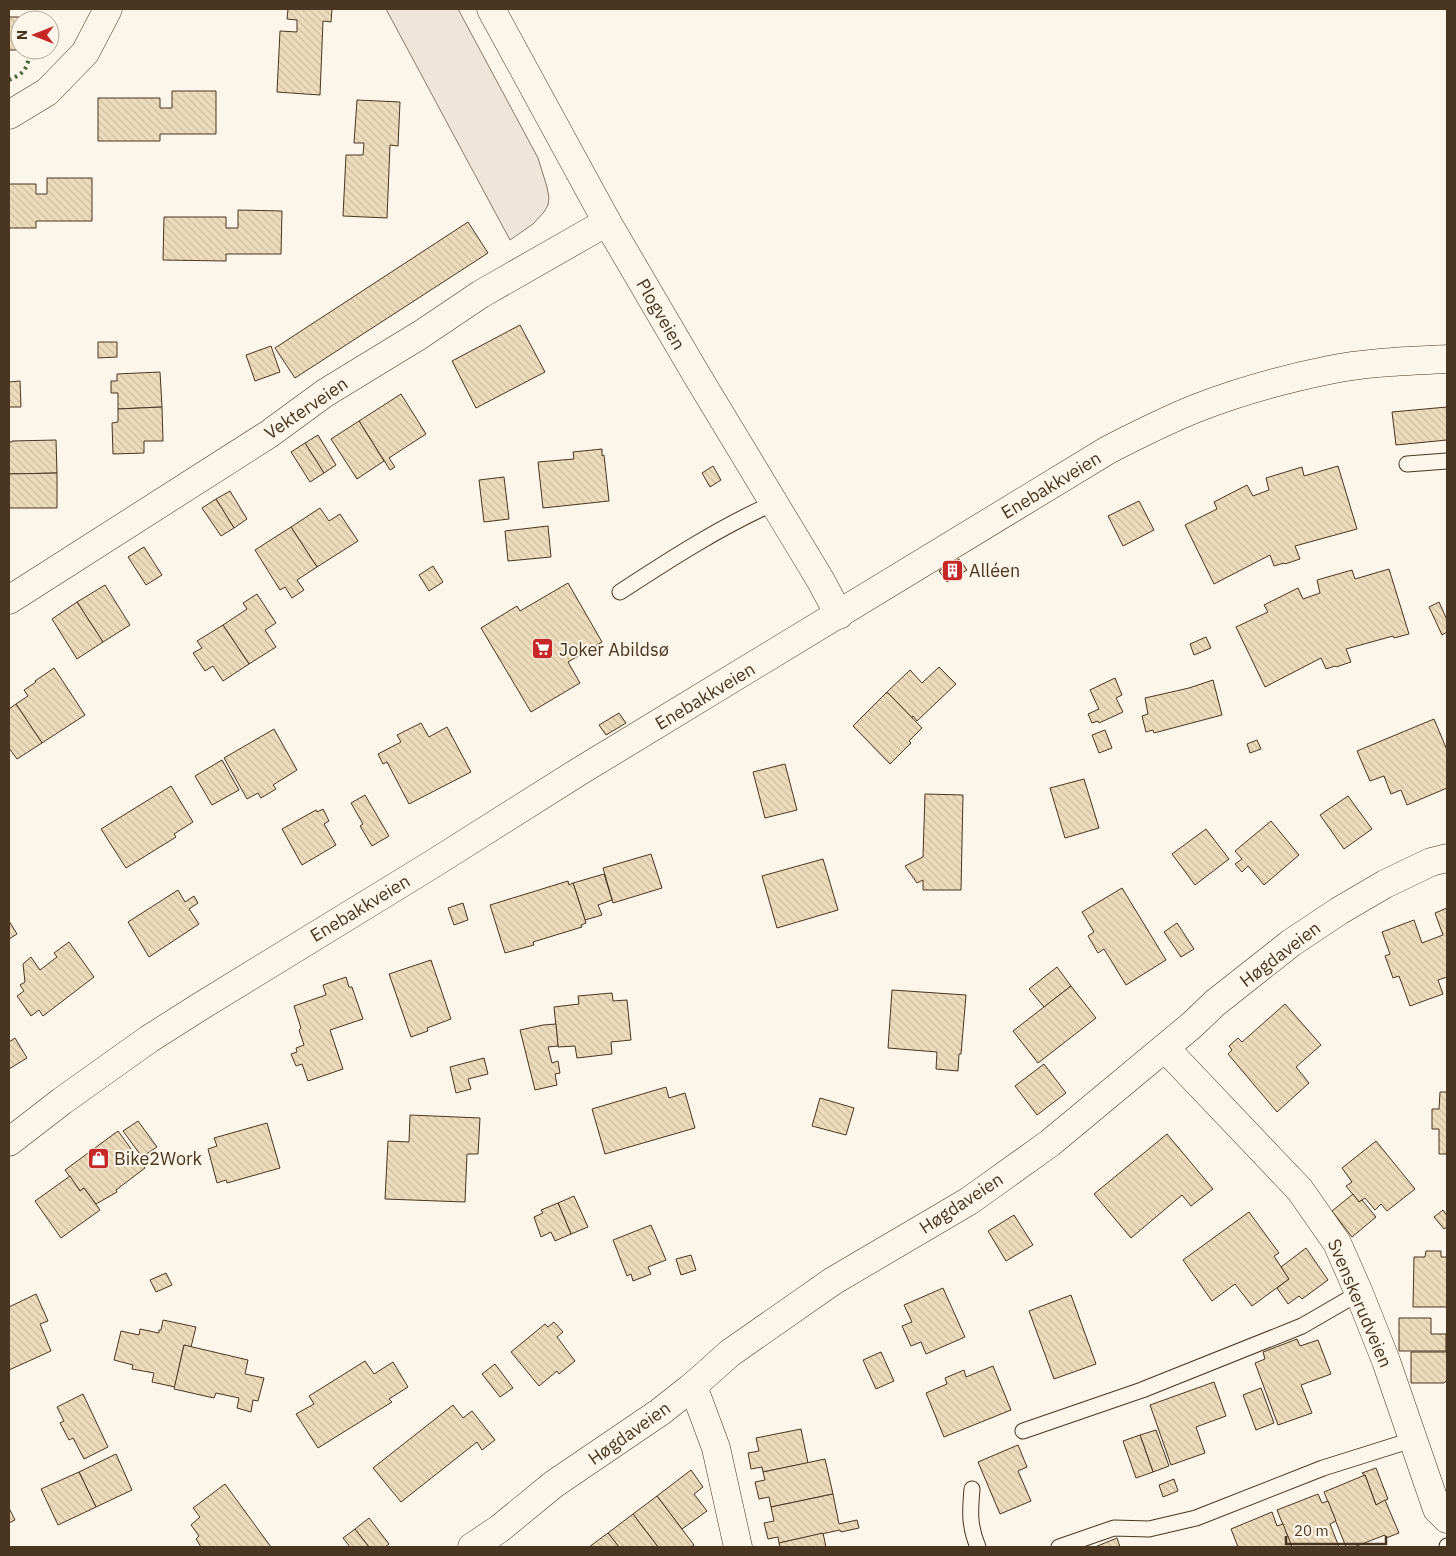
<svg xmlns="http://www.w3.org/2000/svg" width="1456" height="1556" font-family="'IBM Plex Sans',sans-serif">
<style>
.grass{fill:#ede6d9;stroke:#887966}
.building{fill:url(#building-back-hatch);stroke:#4a3520}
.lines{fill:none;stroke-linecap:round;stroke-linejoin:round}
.service-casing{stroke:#4a3520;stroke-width:17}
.minor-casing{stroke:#4a3520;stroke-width:29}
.tertiary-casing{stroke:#4a3520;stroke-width:29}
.secondary-casing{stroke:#4a3520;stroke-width:29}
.service{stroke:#fbf6e9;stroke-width:15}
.minor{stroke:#fbf6e9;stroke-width:28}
.tertiary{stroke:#fbf6e9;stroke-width:28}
.secondary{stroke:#fbf6e9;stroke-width:28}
.hedge{stroke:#436837;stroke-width:4;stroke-dasharray:2.5 4;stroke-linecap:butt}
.labels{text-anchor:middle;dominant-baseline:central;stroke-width:4;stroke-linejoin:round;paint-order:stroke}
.street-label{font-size:18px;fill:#4a3520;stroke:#fbf6e9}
.poi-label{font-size:18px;fill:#4a3520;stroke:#fbf6e9;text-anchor:start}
</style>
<defs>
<pattern id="building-back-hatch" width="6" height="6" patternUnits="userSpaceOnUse" patternTransform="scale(1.25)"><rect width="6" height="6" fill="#ecdcbc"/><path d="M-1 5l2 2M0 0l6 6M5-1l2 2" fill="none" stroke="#ccbda1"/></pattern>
</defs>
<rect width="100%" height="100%" fill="#fbf6e9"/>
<polygon class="grass" points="386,9 458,9 538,158 547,187 549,198 548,205 544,212 533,224 510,240"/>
<g class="building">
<polygon points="288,9 332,9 331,22 323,21 320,95 277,92 280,31 297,32 297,20 287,19"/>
<polygon points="9,17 27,17 27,20 20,20 20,50 27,50 9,50"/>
<polygon points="172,91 216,91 216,134 160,134 160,141 98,141 98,98 160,98 160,108 172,108"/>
<polygon points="357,100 400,102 398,146 390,145 387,218 343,216 346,155 363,155 364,143 354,143"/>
<polygon points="47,178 92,178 92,221 36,221 36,228 9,228 9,184 36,184 36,194 47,194"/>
<polygon points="238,210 282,211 281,254 226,254 226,261 163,260 164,217 226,217 226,228 238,228"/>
<polygon points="468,222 488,253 295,378 275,348"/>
<polygon points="520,325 545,372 476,408 452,361"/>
<polygon points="98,342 117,342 117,357 98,358"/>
<polygon points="271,346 280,372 255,381 246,355"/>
<polygon points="160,372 162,407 118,409 118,393 111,393 111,381 117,381 117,374"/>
<polygon points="20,381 21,407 9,407 9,382"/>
<polygon points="401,394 426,434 389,458 395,467 390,470 359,421"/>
<polygon points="162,407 163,441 144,441 144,453 113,454 112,423 118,422 118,409"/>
<polygon points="1447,407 1447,440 1396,445 1392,412"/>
<polygon points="359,421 384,461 357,479 331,439"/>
<polygon points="318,435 336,465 324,473 305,443"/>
<polygon points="56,440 57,473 9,474 9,442 12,442 12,441"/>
<polygon points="305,443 324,473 310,482 291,452"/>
<polygon points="602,449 602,456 604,455 609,501 543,508 538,462 574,459 573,452"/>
<polygon points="713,466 721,480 710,487 702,473"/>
<polygon points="1338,466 1357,529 1295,546 1300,559 1285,564 1284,563 1274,566 1270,555 1214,584 1185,525 1217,509 1214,502 1247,485 1253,496 1269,490 1266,478 1302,467 1304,476"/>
<polygon points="57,473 57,508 9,508 9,474"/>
<polygon points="504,477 509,519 484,522 479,480"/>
<polygon points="230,491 247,519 234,528 216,499"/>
<polygon points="216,499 234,528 221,536 202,508"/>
<polygon points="1139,501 1154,530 1123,546 1108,516"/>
<polygon points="320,508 329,521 340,514 358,541 317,567 291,527"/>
<polygon points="548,526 551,557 508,561 505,531"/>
<polygon points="291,527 317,567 297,580 304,590 292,598 285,587 280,590 255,550"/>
<polygon points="144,547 162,575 146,585 128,557"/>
<polygon points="959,559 967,570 947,582 939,571"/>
<polygon points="433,566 443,582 429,591 419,575"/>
<polygon points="1389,569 1409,634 1394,638 1393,636 1346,649 1351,662 1336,667 1335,666 1326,669 1321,658 1265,687 1236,627 1268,612 1264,605 1298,588 1303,599 1320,593 1317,580 1352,570 1355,579"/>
<polygon points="568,583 602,642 568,662 580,683 531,712 481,628 517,606 520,611"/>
<polygon points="105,585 130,625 103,642 77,602"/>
<polygon points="257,594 276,623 265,630 276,647 249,664 223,625 247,609 243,603"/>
<polygon points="77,602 103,642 77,659 52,619"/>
<polygon points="1439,602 1447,620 1447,632 1442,635 1429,607"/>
<polygon points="223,625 249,664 223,681 213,666 205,671 193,653 202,648 197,641"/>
<polygon points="1206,637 1211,648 1194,655 1190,644"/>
<polygon points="939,667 956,684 917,721 913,716 912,718 888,693 887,694 886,693 910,670 922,683"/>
<polygon points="54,668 85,715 42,743 16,704 28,696 24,690 36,682 35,681"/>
<polygon points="1115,678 1122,695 1116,698 1123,712 1099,723 1098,721 1092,723 1088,714 1099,709 1090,690"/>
<polygon points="1213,680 1222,715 1154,733 1153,730 1146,732 1142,716 1148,714 1145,698 1189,688"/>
<polygon points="886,693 888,693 922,728 909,741 911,743 890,764 853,726"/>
<polygon points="16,704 42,743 17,759 9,748 9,709"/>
<polygon points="619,713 626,723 606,735 599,725"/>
<polygon points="1434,719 1447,750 1447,788 1407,805 1401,790 1391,794 1384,776 1370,781 1357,751"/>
<polygon points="421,723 429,737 447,727 471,772 409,804 387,762 383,764 378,754 401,742 397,735"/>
<polygon points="274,729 297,770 273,785 276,789 261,798 258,793 247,799 224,758"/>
<polygon points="1105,730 1112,748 1099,753 1092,735"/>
<polygon points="1257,740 1261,749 1250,753 1247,744"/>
<polygon points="222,760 239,790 212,805 195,776"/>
<polygon points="785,764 797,810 765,818 753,772"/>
<polygon points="1084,779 1099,828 1065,838 1050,788"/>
<polygon points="171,786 193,822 174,834 176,837 126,868 101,829"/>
<polygon points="925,794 963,795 961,890 923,890 923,880 917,883 905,866 923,857"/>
<polygon points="365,795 389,836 372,846 360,826 363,824 351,803"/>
<polygon points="1348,796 1372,829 1344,849 1320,815"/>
<polygon points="323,809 329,821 324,824 336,845 302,865 282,829 316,810 317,812"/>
<polygon points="1271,821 1299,855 1264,885 1248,866 1242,872 1235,864 1242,859 1235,851"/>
<polygon points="1206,829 1229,859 1195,885 1172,854"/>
<polygon points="651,854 662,888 613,903 603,868"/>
<polygon points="823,859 838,910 777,928 762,876"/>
<polygon points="604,874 612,900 598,905 602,915 585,920 573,883"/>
<polygon points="568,881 569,885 573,883 586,923 581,925 582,927 533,942 534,945 505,953 490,905"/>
<polygon points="1122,888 1166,960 1126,985 1104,949 1098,953 1088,936 1094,932 1082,912"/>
<polygon points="178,890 185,902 194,896 198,903 189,909 199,924 149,957 128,922"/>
<polygon points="463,903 468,920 454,925 448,908"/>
<polygon points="1447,908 1447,977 1438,980 1443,994 1410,1006 1399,976 1393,978 1385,956 1390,954 1382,932 1414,920 1422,943 1443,935 1435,913"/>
<polygon points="9,921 17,934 9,939"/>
<polygon points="1177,923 1194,949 1181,957 1164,932"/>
<polygon points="69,942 94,977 43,1016 39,1010 31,1016 17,996 24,991 20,985 25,982 23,964 31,957 40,970 57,957 54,953"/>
<polygon points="431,960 451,1019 427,1028 428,1031 411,1037 389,974"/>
<polygon points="1057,967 1071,986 1044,1007 1029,989"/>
<polygon points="346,977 349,987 352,987 363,1019 330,1030 343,1069 308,1081 302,1064 296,1066 291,1054 297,1052 296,1048 304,1045 299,1030 301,1028 294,1006 326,995 323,985"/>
<polygon points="1071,986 1096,1018 1038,1063 1013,1031"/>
<polygon points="892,990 966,995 961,1054 959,1054 958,1071 936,1069 937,1052 888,1048"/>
<polygon points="612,993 613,1001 627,1000 631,1040 611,1042 612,1054 577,1058 575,1046 558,1047 554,1007 579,1004 578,996"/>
<polygon points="1285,1004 1321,1045 1296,1067 1309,1083 1277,1112 1228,1054 1232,1050 1229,1046 1238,1038 1242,1042"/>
<polygon points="556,1024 558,1046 548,1047 552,1063 558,1061 560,1073 555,1074 557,1085 535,1090 520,1030 543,1025"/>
<polygon points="15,1038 27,1058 9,1069 9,1042"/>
<polygon points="484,1058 488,1074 468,1079 471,1089 456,1093 450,1067"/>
<polygon points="1044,1064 1066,1093 1037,1115 1015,1086"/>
<polygon points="666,1087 669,1098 685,1093 695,1128 605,1154 592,1109"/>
<polygon points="1440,1092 1447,1092 1447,1154 1439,1154 1439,1129 1432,1129 1432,1109 1439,1109"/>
<polygon points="820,1098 854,1108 846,1135 812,1126"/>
<polygon points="410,1115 480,1118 478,1154 467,1154 465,1202 385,1199 388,1141 409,1142"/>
<polygon points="138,1121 157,1147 142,1157 123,1131"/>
<polygon points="267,1123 280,1168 227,1183 226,1180 217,1183 208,1149 217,1146 214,1138"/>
<polygon points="118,1131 145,1168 116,1190 117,1192 96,1204 84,1188 80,1191 65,1170"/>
<polygon points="1167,1134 1213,1189 1191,1206 1182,1195 1131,1238 1094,1194"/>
<polygon points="1376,1141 1415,1189 1387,1211 1381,1204 1375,1210 1365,1198 1359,1202 1346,1186 1352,1182 1342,1168"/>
<polygon points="70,1176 80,1191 84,1188 100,1210 61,1238 35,1201"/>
<polygon points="1353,1194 1359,1202 1362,1200 1376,1217 1352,1237 1332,1211"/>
<polygon points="574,1196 588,1227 571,1234 558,1203"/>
<polygon points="558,1203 571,1234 555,1241 551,1232 541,1237 534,1217 543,1213 541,1210"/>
<polygon points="1443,1210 1447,1216 1447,1227 1444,1229 1434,1217"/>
<polygon points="1249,1212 1279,1253 1274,1256 1289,1279 1252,1306 1235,1284 1212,1301 1183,1260"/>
<polygon points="1014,1215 1033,1245 1006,1261 988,1231"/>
<polygon points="651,1225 666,1260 648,1267 651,1274 633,1281 631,1274 627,1276 613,1240"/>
<polygon points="1306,1248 1328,1280 1302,1299 1299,1296 1288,1304 1277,1288 1289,1279 1281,1267"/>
<polygon points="1426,1251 1441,1251 1441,1257 1447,1257 1447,1307 1413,1307 1414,1257 1425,1257"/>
<polygon points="691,1255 696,1270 681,1275 676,1259"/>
<polygon points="166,1273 172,1285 156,1292 150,1280"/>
<polygon points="943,1288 965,1337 926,1354 921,1342 911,1346 902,1326 912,1322 904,1305"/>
<polygon points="36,1294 48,1321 40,1324 51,1351 9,1370 9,1307"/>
<polygon points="1071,1295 1096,1364 1054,1379 1029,1311"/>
<polygon points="1399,1318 1431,1318 1431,1334 1446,1334 1446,1351 1399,1351"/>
<polygon points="163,1320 196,1327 191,1347 184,1345 175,1387 152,1382 154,1373 132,1369 133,1365 114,1360 121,1331 139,1335 140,1329 159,1333 159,1330 161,1330"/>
<polygon points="554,1322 563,1332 557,1337 575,1361 559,1374 557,1371 539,1386 511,1352 545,1324 548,1327"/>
<polygon points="1297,1339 1300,1346 1318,1340 1331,1374 1301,1385 1312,1413 1278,1425 1255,1363 1265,1359 1263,1352"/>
<polygon points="184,1345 248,1360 245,1374 264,1378 258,1401 253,1400 251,1412 237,1408 239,1398 216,1393 214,1398 174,1389"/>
<polygon points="881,1352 894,1381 876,1389 863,1360"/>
<polygon points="1411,1352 1447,1352 1447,1380 1444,1383 1411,1383"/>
<polygon points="365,1361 374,1374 393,1362 408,1387 389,1399 392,1402 318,1448 296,1414 314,1404 309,1396"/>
<polygon points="495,1364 513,1388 500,1397 482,1374"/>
<polygon points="993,1366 1011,1410 944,1437 926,1393 947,1384 945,1378 964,1370 966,1377"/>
<polygon points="1214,1382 1226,1416 1196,1427 1205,1453 1171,1465 1150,1405"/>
<polygon points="1261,1388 1274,1423 1256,1430 1243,1395"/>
<polygon points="83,1394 108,1447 84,1459 73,1438 69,1440 60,1423 64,1421 57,1407"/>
<polygon points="453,1405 463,1418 472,1411 495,1440 482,1450 477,1442 401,1502 373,1468"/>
<polygon points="801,1429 808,1463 763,1472 762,1467 751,1469 748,1453 759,1451 756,1438"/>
<polygon points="1156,1430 1169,1466 1153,1472 1140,1435"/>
<polygon points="1140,1435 1153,1472 1136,1478 1123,1441"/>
<polygon points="1018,1445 1027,1467 1018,1471 1031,1501 1000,1514 978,1462"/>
<polygon points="116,1454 132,1490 96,1507 79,1472"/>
<polygon points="825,1459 833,1494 771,1507 769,1497 759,1499 755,1482 765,1480 763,1472"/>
<polygon points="1376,1468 1388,1499 1376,1505 1365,1475 1362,1473"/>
<polygon points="691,1470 703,1487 694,1494 707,1511 682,1529 657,1496"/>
<polygon points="79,1472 96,1507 58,1525 41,1489"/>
<polygon points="1365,1475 1376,1505 1385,1500 1399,1533 1386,1538 1385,1535 1354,1547 1346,1547 1324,1492"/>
<polygon points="1174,1479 1178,1491 1163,1497 1159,1485"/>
<polygon points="225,1484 271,1547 201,1547 196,1539 199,1536 191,1525 200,1517 193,1508"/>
<polygon points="833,1494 839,1524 857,1520 859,1528 841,1532 840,1530 779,1543 778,1537 768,1539 764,1523 774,1521 771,1507"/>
<polygon points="1318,1494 1322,1503 1328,1501 1336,1521 1330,1524 1339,1547 1292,1547 1277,1510"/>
<polygon points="657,1496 694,1545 691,1547 658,1547 633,1514"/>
<polygon points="9,1508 15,1520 9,1523"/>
<polygon points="1272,1512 1277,1526 1283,1524 1292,1547 1238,1547 1231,1529"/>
<polygon points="633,1514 658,1547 619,1547 608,1533"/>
<polygon points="369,1518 389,1544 385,1547 369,1547 355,1529"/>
<polygon points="355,1529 369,1547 350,1547 343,1538"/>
<polygon points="608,1533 619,1547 589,1547"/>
<polygon points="823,1533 826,1547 780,1547 779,1543"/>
<polygon points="1117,1538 1120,1547 1095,1547"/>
</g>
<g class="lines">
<defs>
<g id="service">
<polyline points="1407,464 1447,461"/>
<path d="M620 592C669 560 720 527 774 503"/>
<polyline points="1023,1431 1142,1390 1302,1326 1359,1293"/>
<path d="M972 1489C970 1511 969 1526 978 1547"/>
<polyline points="1059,1547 1114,1528 1149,1529 1196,1518 1323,1468 1412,1440"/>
<polyline points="1447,1547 1447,1546"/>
</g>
<g id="minor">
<polyline points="9,115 47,92 85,53 108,9"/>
<polyline points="9,600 269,434 325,393 420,335 481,294 607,222"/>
<polyline points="1165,1048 1300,1190 1337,1243 1359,1293 1386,1361 1437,1509 1447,1519"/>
<polyline points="693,1386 716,1448 738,1547"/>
<polyline points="472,1547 499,1529 554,1484 660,1412 693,1386 730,1353 833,1281 969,1201 1050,1143 1192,1025 1215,1003 1291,943 1339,911 1385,884 1431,862 1447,858"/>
</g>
<polyline id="tertiary" points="491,9 607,222 696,374 821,581 839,615"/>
<path id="secondary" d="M9 1142 62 1101 149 1039 201 1006 431 865 580 771 1108 450C1137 435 1167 420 1197 408 1240 391 1285 379 1329 370 1368 362 1408 361 1447 359"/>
</defs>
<use href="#service" class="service-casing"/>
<use href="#minor" class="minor-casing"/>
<use href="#tertiary" class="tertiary-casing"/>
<use href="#secondary" class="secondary-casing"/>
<use href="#service" class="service"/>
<use href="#minor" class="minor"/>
<use href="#tertiary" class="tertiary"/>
<use href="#secondary" class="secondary"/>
<path class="hedge" d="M9 80C25 73 28 68 30 50"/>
</g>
<defs>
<symbol id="building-square" viewBox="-11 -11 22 22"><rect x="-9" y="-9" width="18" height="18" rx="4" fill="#c62828" stroke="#fbf6e9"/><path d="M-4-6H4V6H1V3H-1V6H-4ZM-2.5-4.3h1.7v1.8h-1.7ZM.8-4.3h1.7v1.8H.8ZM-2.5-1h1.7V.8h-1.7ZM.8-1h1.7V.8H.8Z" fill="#fff"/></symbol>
<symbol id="supermarket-square" viewBox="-11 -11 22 22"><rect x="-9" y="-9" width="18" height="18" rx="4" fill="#c62828" stroke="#fbf6e9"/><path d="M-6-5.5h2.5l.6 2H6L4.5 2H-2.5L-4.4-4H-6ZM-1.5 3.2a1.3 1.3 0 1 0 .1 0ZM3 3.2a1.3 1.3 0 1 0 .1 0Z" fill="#fff"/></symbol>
<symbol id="shop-square" viewBox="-11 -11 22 22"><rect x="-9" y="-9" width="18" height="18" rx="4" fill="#c62828" stroke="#fbf6e9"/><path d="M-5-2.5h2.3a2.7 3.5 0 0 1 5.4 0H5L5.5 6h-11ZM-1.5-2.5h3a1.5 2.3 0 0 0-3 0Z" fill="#fff"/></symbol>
</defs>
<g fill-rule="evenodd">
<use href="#building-square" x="940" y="558" width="25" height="25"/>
<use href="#supermarket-square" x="530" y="636" width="25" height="25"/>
<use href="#shop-square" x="86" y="1146" width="25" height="25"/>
</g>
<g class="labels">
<g class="street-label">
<text transform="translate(661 314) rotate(60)">Plogveien</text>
<text transform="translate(306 408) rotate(-34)">Vekterveien</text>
<text transform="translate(1051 485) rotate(-31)">Enebakkveien</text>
<text transform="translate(705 696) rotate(-31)">Enebakkveien</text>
<text transform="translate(360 908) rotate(-31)">Enebakkveien</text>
<text transform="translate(1280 954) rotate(-37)">Høgdaveien</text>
<text transform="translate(961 1203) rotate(-33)">Høgdaveien</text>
<text transform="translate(1360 1303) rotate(67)">Svenskerudveien</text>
<text transform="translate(629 1433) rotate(-35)">Høgdaveien</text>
</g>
<g class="poi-label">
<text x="969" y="570">Alléen</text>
<text x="559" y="649">Joker Abildsø</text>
<text x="114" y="1158">Bike2Work</text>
</g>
</g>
<rect width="1456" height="1556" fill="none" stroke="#4a3520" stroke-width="20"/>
<g transform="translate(35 35) rotate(270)"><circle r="24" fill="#fbf6e9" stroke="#b4a999"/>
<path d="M0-4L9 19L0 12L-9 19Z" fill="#c62828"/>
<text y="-8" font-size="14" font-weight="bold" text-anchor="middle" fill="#4a3520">N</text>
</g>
<path d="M1286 1536v8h100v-8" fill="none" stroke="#4a3520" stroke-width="2.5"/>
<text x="1294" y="1536" font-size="15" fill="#4a3520" stroke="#fbf6e9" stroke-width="4" paint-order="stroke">20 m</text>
</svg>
